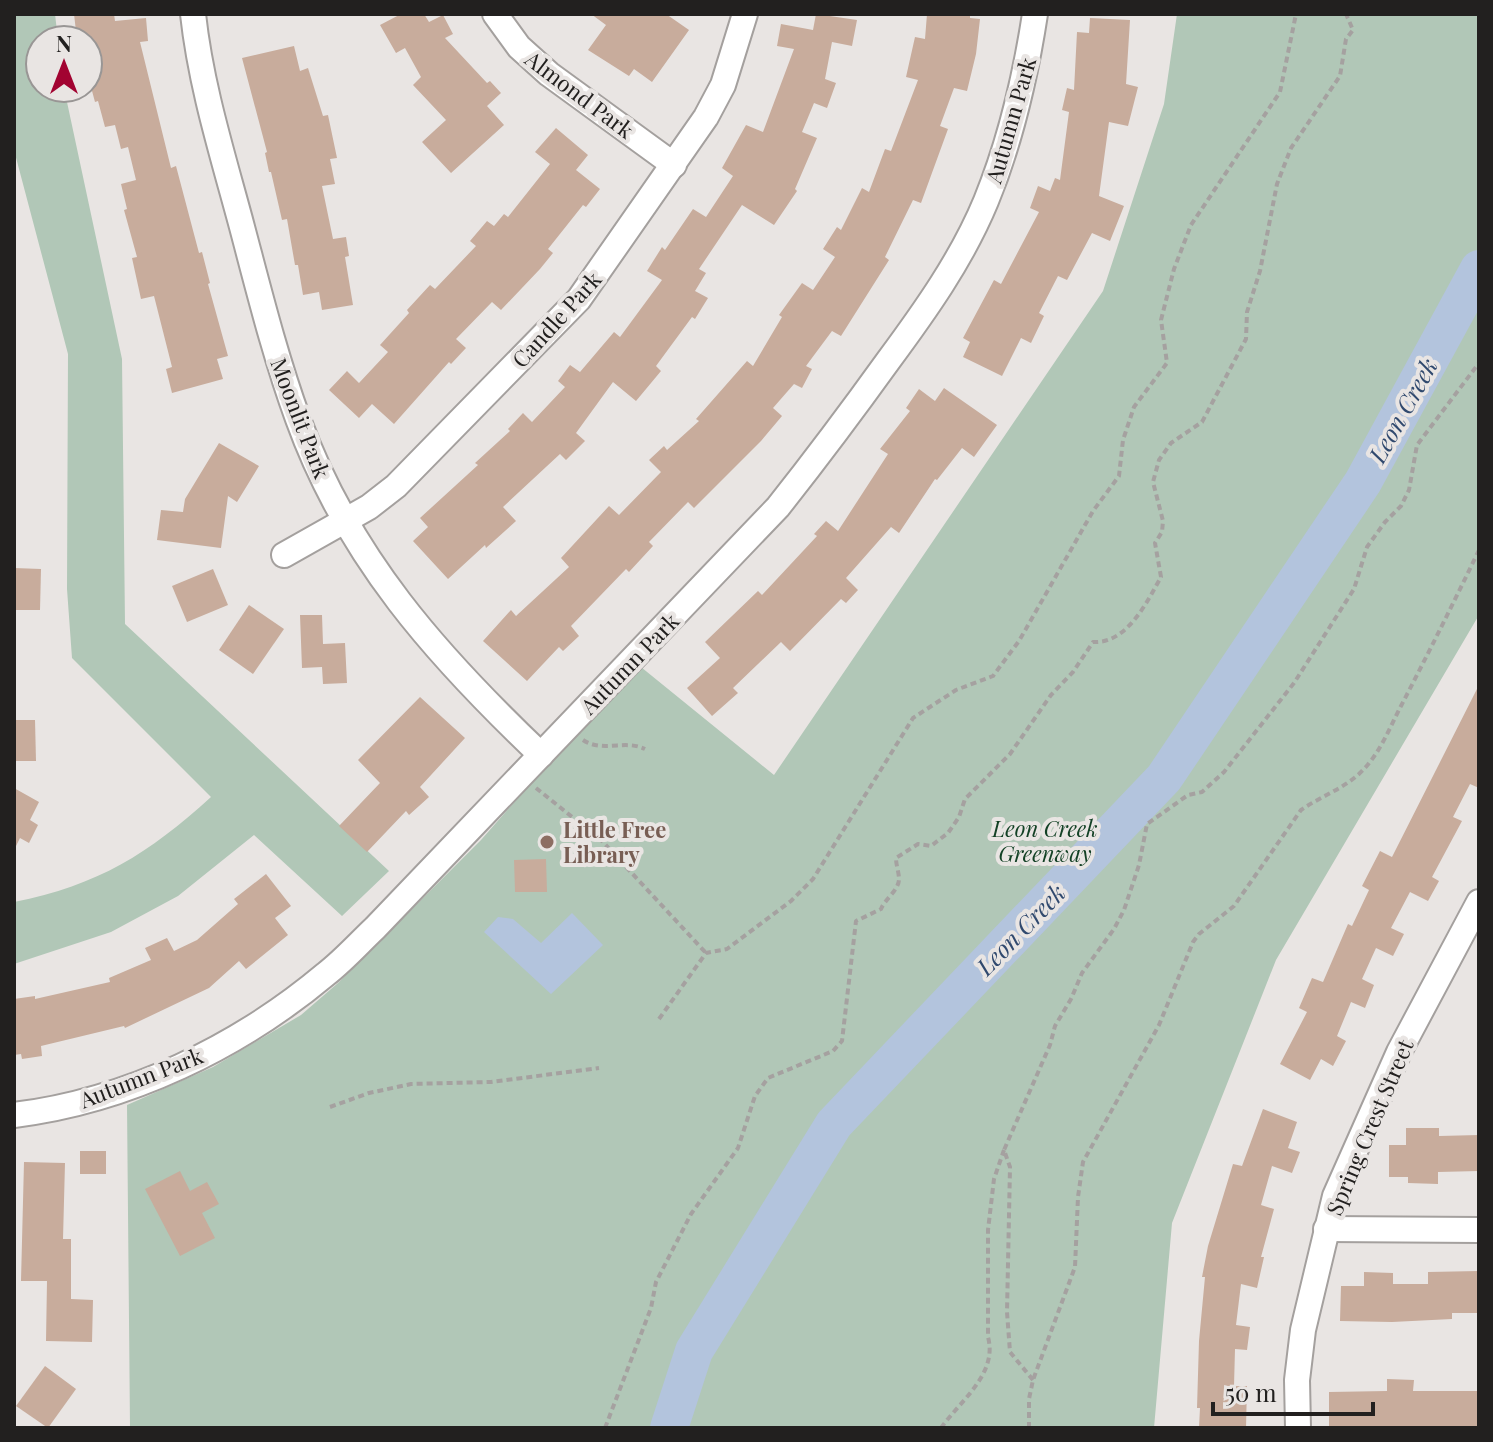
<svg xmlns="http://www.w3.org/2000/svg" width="1493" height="1442" font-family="'Playfair Display',serif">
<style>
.green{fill:#b1c7b7}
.water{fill:#b3c4dd}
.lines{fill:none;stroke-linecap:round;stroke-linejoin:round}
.river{stroke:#b3c4dd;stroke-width:38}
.building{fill:#c8ac9c}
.minor-casing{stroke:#a4a09e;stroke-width:28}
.path{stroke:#a5a1a0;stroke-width:4;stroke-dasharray:6 4;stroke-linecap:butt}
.minor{stroke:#fff;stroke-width:24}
.education-dot{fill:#8d6e63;stroke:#e9e5e3;stroke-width:3}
.labels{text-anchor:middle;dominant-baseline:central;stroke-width:8;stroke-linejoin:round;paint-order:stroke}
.street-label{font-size:22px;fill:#22201f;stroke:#e9e5e3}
.park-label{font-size:22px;font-style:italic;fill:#134125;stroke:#e9e5e3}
.education-label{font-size:22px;font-weight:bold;fill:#785e54;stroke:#e9e5e3;text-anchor:start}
.water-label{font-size:24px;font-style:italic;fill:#30496e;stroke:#e9e5e3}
</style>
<rect width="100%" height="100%" fill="#e9e5e3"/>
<g class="green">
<path d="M14 14H55L58 40H40V88H64L122 359 125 624 389 871 342 916 254 835 178 896 111 932 14 964V902C99 885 148 854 211 797L72 658 67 589 68 354 14 150Z"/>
<polygon points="1177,14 1479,14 1479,615 1276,960 1172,1223 1154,1428 130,1428 127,1105 213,1067 301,1015 338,983 481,840 636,663 774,775 1103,291 1164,104"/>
</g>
<polygon class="water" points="572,913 603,945 551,994 484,932 498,917 513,919 541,943"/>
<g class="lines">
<polyline class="river" points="669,1428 694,1351 834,1124 1164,778 1363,482 1479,269"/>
</g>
<g class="building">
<polygon points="74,14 114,14 115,21 146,18 148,41 140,42 171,168 176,166 199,253 202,252 210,283 208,284 228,356 217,359 223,379 172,393 166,369 172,367 154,296 141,299 132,258 137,257 124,210 127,209 121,184 136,180 128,147 121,149 115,125 105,127 98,101 95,102 88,76 88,40 77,40"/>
<polygon points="401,14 424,14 429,22 443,15 453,34 445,38 487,83 490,81 501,93 487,106 504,125 451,173 422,142 446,120 413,85 421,77 405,48 396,53 380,25"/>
<polygon points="591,14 666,14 689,30 652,82 634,69 629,76 588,50 606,25"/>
<polygon points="816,14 857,20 852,46 832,42 825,79 836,83 827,108 814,103 802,132 817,138 795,189 797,191 774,225 742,205 699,269 706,273 695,291 708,298 695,319 692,317 656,366 661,371 636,401 613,382 576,433 585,441 566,460 560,454 503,507 516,521 486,548 485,545 448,579 413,541 428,527 420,518 478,465 475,463 510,431 508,429 523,413 532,422 565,387 558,381 570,365 580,372 614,332 620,337 662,280 647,271 662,247 665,250 693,209 706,217 733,176 722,168 746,125 763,132 794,49 777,46 781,24 813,30"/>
<polygon points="927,14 970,14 970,18 980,19 976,54 967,91 954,88 940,126 948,129 921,203 913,200 885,257 889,260 841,336 832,331 806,366 812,369 802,388 794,384 773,408 782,416 761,441 694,508 688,502 649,542 653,546 629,572 626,569 571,626 579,636 563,651 559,647 527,681 483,641 511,610 516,616 569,567 561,558 609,506 619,515 661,472 649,460 664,446 667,450 699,421 696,419 747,361 753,366 782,317 779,315 802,283 813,290 835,257 823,249 837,227 841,230 862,188 869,192 885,149 891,151 918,80 906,77 915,37 925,39"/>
<polygon points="1090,18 1130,20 1126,84 1138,87 1128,126 1109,122 1099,196 1124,206 1110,241 1092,233 1067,280 1058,276 1039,313 1044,316 1031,343 1021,338 1002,376 963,357 970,342 963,338 994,280 1001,284 1039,212 1030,208 1038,186 1050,191 1055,178 1060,180 1069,112 1062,110 1067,88 1074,90 1077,32 1089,33"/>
<polygon points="294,46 300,71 308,68 323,116 328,115 337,158 330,159 335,184 322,186 333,239 346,237 349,256 345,257 353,305 322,310 319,292 303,295 298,265 295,265 287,219 282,220 271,172 269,172 265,153 267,152 242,58"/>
<polygon points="556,128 588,155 576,170 600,189 586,207 583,205 548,249 553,253 540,269 501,310 492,302 456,339 466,348 451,364 449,362 394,424 372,404 359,418 329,390 347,371 359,383 388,352 380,345 409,313 407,310 430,285 435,289 476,246 470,241 487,221 494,226 504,214 508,217 550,164 535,152"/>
<polygon points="944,388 997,425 974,457 962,448 937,480 935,479 899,533 891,527 846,578 858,590 846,603 841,599 790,651 781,642 733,688 738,693 712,716 687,688 720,658 705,642 758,591 762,595 817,536 814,534 826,521 838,531 888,454 880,449 910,411 906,408 919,389 935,401"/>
<polygon points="219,443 259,466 237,502 228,496 221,548 157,540 161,510 183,512 185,499"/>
<polygon points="14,568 41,569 40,610 14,610"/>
<polygon points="213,569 228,605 187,622 172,586"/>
<polygon points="249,605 284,629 253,674 219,650"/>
<polygon points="300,615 322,615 323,644 345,643 347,683 323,684 322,667 302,668"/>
<polygon points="1479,685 1479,788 1470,784 1453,817 1462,821 1432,877 1439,881 1428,901 1410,892 1391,928 1404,934 1393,956 1376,948 1362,979 1374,985 1365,1008 1351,1002 1337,1036 1346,1041 1333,1066 1321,1059 1310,1080 1280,1064 1307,1012 1299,1008 1312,978 1323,982 1348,924 1352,926 1369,890 1362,886 1380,851 1392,857"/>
<polygon points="420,697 465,738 420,787 429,797 409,815 406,811 367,852 339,826 380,783 358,760"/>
<polygon points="14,720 35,720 36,761 14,761"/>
<polygon points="14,788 39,802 30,820 38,825 29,843 20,838 14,850"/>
<polygon points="546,859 547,892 515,892 514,860"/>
<polygon points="266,874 291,906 275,918 288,935 246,969 239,961 209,988 125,1028 124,1026 41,1046 42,1056 22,1059 21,1054 14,1055 14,999 35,996 35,999 110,982 109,978 151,960 145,948 167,938 174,951 197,940 238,904 234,899"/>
<polygon points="1263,1109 1297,1122 1288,1148 1300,1152 1292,1173 1272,1166 1261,1205 1274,1209 1261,1257 1264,1257 1257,1288 1241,1284 1236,1325 1250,1327 1247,1350 1235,1349 1234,1386 1247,1386 1246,1428 1199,1428 1200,1408 1197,1408 1199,1341 1205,1277 1202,1277 1208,1246 1233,1164 1242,1166"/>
<polygon points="1406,1128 1439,1128 1439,1136 1479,1135 1479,1171 1438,1172 1438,1184 1408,1183 1408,1177 1389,1177 1389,1145 1406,1145"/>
<rect x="80" y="1151" width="26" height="23"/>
<polygon points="24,1162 65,1163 63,1239 71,1239 71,1299 93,1300 92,1342 46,1341 47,1281 21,1281"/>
<polygon points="180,1171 190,1191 207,1182 219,1204 202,1213 215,1238 180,1256 145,1189"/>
<polygon points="1479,1271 1479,1313 1452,1313 1452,1319 1392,1322 1340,1321 1341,1286 1364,1286 1364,1272 1393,1273 1393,1284 1428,1284 1428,1272"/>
<polygon points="45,1366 76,1389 48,1428 16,1406"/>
<polygon points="1387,1379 1414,1380 1413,1391 1477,1391 1479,1428 1329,1428 1329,1392 1387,1391"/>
</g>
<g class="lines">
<defs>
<g id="minor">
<path d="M193 14C201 87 223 156 242 227 259 291 275 356 298 419 348 557 437 656 541 755"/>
<polyline points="495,14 519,47 549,74 674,165"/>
<polyline points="284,555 369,507 396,486 579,299 706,117 723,85 745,14"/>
<path d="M14 1115C128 1101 239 1047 326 974 344 960 359 943 375 928L778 507C816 459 852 411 888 361 925 311 962 259 986 201 1011 140 1025 79 1035 14"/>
<polyline points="1326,1229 1479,1230"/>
<polyline points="1298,1428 1297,1380 1303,1330 1335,1196 1399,1052 1479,902"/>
</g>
</defs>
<use href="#minor" class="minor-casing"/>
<g class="path">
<path d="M583 740C602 753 625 739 645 749"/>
<polyline points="536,788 602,841 706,953"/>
<polyline points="659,1019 706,953 727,949 791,901 813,879 913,718 956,690 993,676 1019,641 1093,511 1119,476 1123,440 1134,407 1167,363 1161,320 1174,269 1191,225 1280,92 1296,14"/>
<polyline points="330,1107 369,1093 411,1084 491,1082 599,1068"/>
<polyline points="1033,1380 1010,1352 1007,1312 1010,1167 1004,1150 1050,1045 1055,1026 1071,999 1082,973 1114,929 1124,910 1139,865 1147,824 1188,795 1202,792 1224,772 1294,683 1354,589 1367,547 1385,522 1401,506 1409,490 1417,445 1479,363"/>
<path d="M605 1428 651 1308 656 1282 691 1214 738 1148 755 1096 768 1078 833 1051 842 1041 856 921 881 909C885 899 899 890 899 879 899 873 896 865 896 858L918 844 931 846 948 833 959 817 965 799 1010 754 1051 695 1073 672 1093 642C1127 644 1147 602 1161 577L1155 543 1162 532 1163 521 1153 482 1159 460 1171 443 1202 422 1246 339 1247 312 1260 271 1277 184 1291 148 1340 76 1346 39 1353 30 1346 14"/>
<path d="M941 1428C960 1401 998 1374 988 1337V1230L994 1179 1004 1150"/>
<path d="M1029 1428V1399L1033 1380 1075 1267 1078 1197 1083 1162 1159 1025 1193 942 1199 934 1234 906 1301 810C1321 796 1346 788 1363 770 1380 753 1390 727 1401 706 1428 654 1454 602 1479 550"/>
</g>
<use href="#minor" class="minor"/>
</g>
<circle class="education-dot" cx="547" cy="842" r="8"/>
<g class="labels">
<g class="street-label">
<text transform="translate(580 94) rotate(37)">Almond Park</text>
<text transform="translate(1010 120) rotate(-74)">Autumn Park</text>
<text transform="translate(556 319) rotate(-48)">Candle Park</text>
<text transform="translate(301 418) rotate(69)">Moonlit Park</text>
<text transform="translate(629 663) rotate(-46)">Autumn Park</text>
<text transform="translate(141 1077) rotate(-21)">Autumn Park</text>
<text transform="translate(1369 1127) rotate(-67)">Spring Crest Street</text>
</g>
<g class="park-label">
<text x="1045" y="828">Leon Creek<tspan x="1045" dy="25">Greenway</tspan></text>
</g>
<g class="education-label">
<text x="563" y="829">Little Free<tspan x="563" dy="25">Library</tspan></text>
</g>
<g class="water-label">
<text transform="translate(1402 410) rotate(-61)">Leon Creek</text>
<text transform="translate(1020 929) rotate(-46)">Leon Creek</text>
</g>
</g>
<rect width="1493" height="1442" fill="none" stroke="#22201f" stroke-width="32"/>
<g transform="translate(64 64)"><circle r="38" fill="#e9e5e3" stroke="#999695" stroke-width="2"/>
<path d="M0-6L14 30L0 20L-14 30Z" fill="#a20331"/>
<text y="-12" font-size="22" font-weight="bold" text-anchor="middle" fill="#22201f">N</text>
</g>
<path d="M1213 1402v12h160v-12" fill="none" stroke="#22201f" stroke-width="4"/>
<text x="1225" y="1402" font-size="24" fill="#22201f" stroke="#e9e5e3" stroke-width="6" paint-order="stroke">50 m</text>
</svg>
